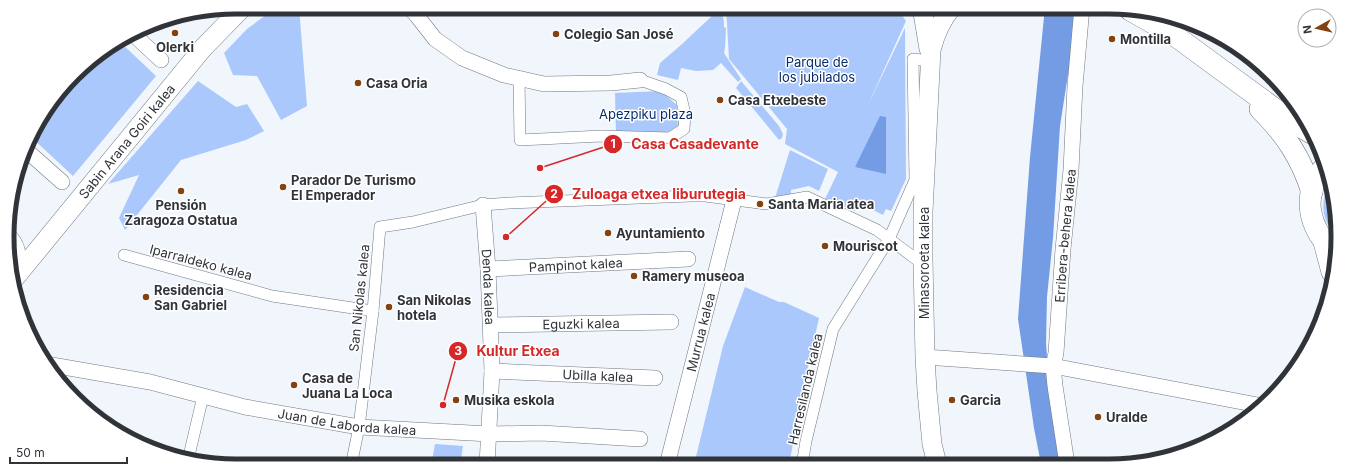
<svg xmlns="http://www.w3.org/2000/svg" width="1345" height="473" font-family="Inter,sans-serif">
<style>
.green{fill:#aac8fc}
.water{fill:#749ce5}
.lines{fill:none;stroke-linecap:round;stroke-linejoin:round}
.pedestrian-casing{stroke:#717782;stroke-width:12}
.minor-casing{stroke:#717782;stroke-width:16}
.tertiary-casing{stroke:#717782;stroke-width:20}
.secondary-casing{stroke:#717782;stroke-width:22}
.pedestrian{stroke:#fff;stroke-width:11}
.minor{stroke:#fff;stroke-width:15}
.tertiary{stroke:#fff;stroke-width:19}
.secondary{stroke:#fff;stroke-width:21}
.poi-dot{fill:#844211;stroke:#fff;stroke-width:1.5}
.labels{text-anchor:middle;dominant-baseline:central;stroke-width:3;stroke-linejoin:round;paint-order:stroke}
.poi-label{font-size:13px;font-weight:bold;fill:#303338;stroke:#fff;text-anchor:start}
.park-label{font-size:13px;fill:#082b6a;stroke:#fff}
.street-label{font-size:13px;fill:#303338;stroke:#fff}
.rim{fill:none;stroke:#303338;stroke-width:5}
.leader{fill:none;stroke:#d62828;stroke-width:1.5}
.callout-dot{fill:#d62828;stroke:#fff;stroke-width:1.5}
.mark-label{font-size:12px;text-anchor:middle;font-weight:bold;fill:#fff}
.callout-label{font-size:14px;text-anchor:middle;font-weight:bold;fill:#d62828;stroke:#fff;stroke-width:3;stroke-linejoin:round;paint-order:stroke}
</style>
<rect width="100%" height="100%" fill="#f1f6fd"/>
<g class="green">
<polygon points="277,7 299,7 307,106 281,120 257,76 233,75 224,53 247,29"/>
<polygon points="726,7 896,7 906,21 867,107 905,28 906,179 891,211 886,209 883,215 859,203 855,211 825,199 838,172 785,144 787,129 729,59"/>
<path d="M717 11C724 14 724 20 724 27L726 28 725 48 724 53 741 79 738 82 721 63 713 70 696 71 681 68 678 80 657 75 660 63 681 45 713 15 714 12Z"/>
<polygon points="120,42 156,76 73,176 30,136 31,135 85,64"/>
<polygon points="198,81 236,107 247,104 264,131 246,140 181,160 125,230 119,218 139,175 108,184"/>
<polygon points="741,81 779,126 783,134 782,138 779,140 736,88"/>
<polygon points="661,91 677,105 678,128 666,136 616,135 615,93"/>
<polygon points="790,150 828,169 819,191 809,186 791,190 791,194 775,198"/>
<path d="M1328 183 1336 206 1334 235C1321 217 1321 204 1328 183Z"/>
<polygon points="745,287 779,302 784,302 819,318 805,380 789,465 694,465 723,346"/>
<polygon points="435,444 463,446 460,466 431,466"/>
</g>
<g class="water">
<polygon points="1045,7 1077,7 1076,23 1060,126 1053,238 1047,297 1046,343 1049,384 1057,447 1060,464 1041,464 1034,428 1018,319 1030,157"/>
<polygon points="880,116 886,117 886,174 855,167"/>
</g>
<g class="lines">
<defs>
<g id="pedestrian">
<polyline points="519,78 520,140 601,136 670,138 684,129 685,114 681,97 666,89 640,80"/>
<polyline points="124,255 272,296 373,311"/>
<polyline points="188,460 203,396"/>
<polyline points="802,465 806,441 833,329 889,239 915,180 913,59 930,61"/>
<polyline points="351,466 359,427 373,311 380,227 413,222 483,205 509,203 691,196 705,196 767,204 807,197 877,230 916,259 923,260"/>
</g>
<g id="minor">
<polyline points="409,7 417,16 435,39 462,58 504,75 544,84 611,83 640,80"/>
<polyline points="133,34 161,60"/>
<polyline points="26,150 62,182"/>
<path id="s1" d="M483 205 488 269 492 371 487 465"/>
<path d="M11 238C20 248 19 262 18 274"/>
<path id="s2" d="M488 269 688 259"/>
<path id="s3" d="M491 325 671 322"/>
<polyline points="925,357 1053,366 1263,406"/>
<path id="s4" d="M46 364 150 382 245 407 359 427 490 434 541 433 640 439"/>
<path id="s5" d="M492 371 655 378"/>
<path id="s6" d="M1067 464 1055 386 1053 366 1056 353 1063 249 1071 170 1075 86 1082 7"/>
<path id="s7" d="M667 465 734 200"/>
</g>
<g id="tertiary">
<polyline points="922,7 929,49"/>
<path id="s8" d="M14 279 203 48 243 7"/>
<path d="M937 464 932 444 927 391 925 357 923 260V212L931 50C935 34 941 20 952 7"/>
</g>
<g id="secondary">
<polyline points="1130,10 1174,35 1294,123 1311,133"/>
<path d="M1260 109C1286 135 1301 158 1312 192"/>
<path d="M1323 169C1301 196 1309 228 1333 251"/>
<polyline points="1324,242 1332,272"/>
</g>
</defs>
<use href="#pedestrian" class="pedestrian-casing"/>
<use href="#minor" class="minor-casing"/>
<use href="#tertiary" class="tertiary-casing"/>
<use href="#secondary" class="secondary-casing"/>
<use href="#pedestrian" class="pedestrian"/>
<use href="#minor" class="minor"/>
<use href="#tertiary" class="tertiary"/>
<use href="#secondary" class="secondary"/>
</g>
<g class="poi-dot">
<circle cx="175" cy="33" r="4"/>
<circle cx="556" cy="34" r="4"/>
<circle cx="1112" cy="39" r="4"/>
<circle cx="358" cy="83" r="4"/>
<circle cx="720" cy="100" r="4"/>
<circle cx="283" cy="187" r="4"/>
<circle cx="181" cy="191" r="4"/>
<circle cx="760" cy="204" r="4"/>
<circle cx="608" cy="233" r="4"/>
<circle cx="825" cy="246" r="4"/>
<circle cx="634" cy="276" r="4"/>
<circle cx="146" cy="297" r="4"/>
<circle cx="389" cy="307" r="4"/>
<circle cx="294" cy="385" r="4"/>
<circle cx="456" cy="400" r="4"/>
<circle cx="952" cy="400" r="4"/>
<circle cx="1098" cy="417" r="4"/>
</g>
<g class="labels">
<g class="poi-label">
<text x="564" y="34">Colegio San José</text>
<text x="1120" y="39">Montilla</text>
<text x="175" y="47" text-anchor="middle">Olerki</text>
<text x="366" y="83">Casa Oria</text>
<text x="728" y="100">Casa Etxebeste</text>
<text x="291" y="180">Parador De Turismo<tspan x="291" dy="15">El Emperador</tspan></text>
<text x="768" y="204">Santa Maria atea</text>
<text x="181" y="205" text-anchor="middle">Pensión<tspan x="181" dy="15">Zaragoza Ostatua</tspan></text>
<text x="616" y="233">Ayuntamiento</text>
<text x="833" y="246">Mouriscot</text>
<text x="642" y="276">Ramery museoa</text>
<text x="154" y="290">Residencia<tspan x="154" dy="15">San Gabriel</tspan></text>
<text x="397" y="300">San Nikolas<tspan x="397" dy="15">hotela</tspan></text>
<text x="302" y="378">Casa de<tspan x="302" dy="15">Juana La Loca</tspan></text>
<text x="464" y="400">Musika eskola</text>
<text x="960" y="400">Garcia</text>
<text x="1106" y="417">Uralde</text>
</g>
<g class="park-label">
<text x="817" y="62">Parque de<tspan x="817" dy="15">los jubilados</tspan></text>
<text x="646" y="114">Apezpiku plaza</text>
</g>
<g class="street-label">
<text stroke="none"><textPath href="#s8" startOffset="178">Sabin Arana Goiri kalea</textPath></text>
<text stroke="none"><textPath href="#s6" startOffset="230">Erribera-behera kalea</textPath></text>
<text transform="translate(201 262) rotate(15)">Iparraldeko kalea</text>
<text transform="translate(924 263) rotate(-90)">Minasoroeta kalea</text>
<text stroke="none"><textPath href="#s2" startOffset="88">Pampinot kalea</textPath></text>
<text stroke="none"><textPath href="#s1" startOffset="82">Denda kalea</textPath></text>
<text transform="translate(359 298) rotate(-84)">San Nikolas kalea</text>
<text stroke="none"><textPath href="#s3" startOffset="90">Eguzki kalea</textPath></text>
<text stroke="none"><textPath href="#s7" startOffset="137">Murrua kalea</textPath></text>
<text stroke="none"><textPath href="#s5" startOffset="106">Ubilla kalea</textPath></text>
<text transform="translate(805 389) rotate(-77)">Harresilanda kalea</text>
<text stroke="none"><textPath href="#s4" startOffset="307">Juan de Laborda kalea</textPath></text>
</g>
</g>
<path d="M0 0H1345V473H0ZM236 14H1109A222 222 0 0 1 1331 236V237A222 222 0 0 1 1109 459H236A222 222 0 0 1 14 237V236A222 222 0 0 1 236 14Z" fill="#fff" fill-rule="evenodd"/>
<path class="rim" d="M236 14H1109A222 222 0 0 1 1331 236V237A222 222 0 0 1 1109 459H236A222 222 0 0 1 14 237V236A222 222 0 0 1 236 14Z"/>
<path class="leader" d="M540 168L613 144M506 237L554 194M443 405L458 351"/>
<g class="callout-dot">
<circle cx="540" cy="168" r="4"/>
<circle cx="506" cy="237" r="4"/>
<circle cx="443" cy="405" r="4"/>
<circle cx="613" cy="144" r="10"/>
<circle cx="554" cy="194" r="10"/>
<circle cx="458" cy="351" r="10"/>
</g>
<g class="mark-label">
<text x="613" y="148">1</text>
<text x="554" y="198">2</text>
<text x="458" y="355">3</text>
</g>
<g class="callout-label">
<text x="695" y="149">Casa Casadevante</text>
<text x="659" y="199">Zuloaga etxea liburutegia</text>
<text x="518" y="356">Kultur Etxea</text>
</g>
<g transform="translate(1317 28) rotate(262)"><circle r="19" fill="#ffffff" stroke="#acadaf"/>
<path d="M0-3L7 15L0 10L-7 15Z" fill="#844211"/>
<text y="-6" font-size="11" font-weight="bold" text-anchor="middle" fill="#303338">N</text>
</g>
<path d="M10 457v6h117v-6" fill="none" stroke="#303338" stroke-width="2"/>
<text x="16" y="457" font-size="12" fill="#303338" stroke="#ffffff" stroke-width="3" paint-order="stroke">50 m</text>
</svg>
